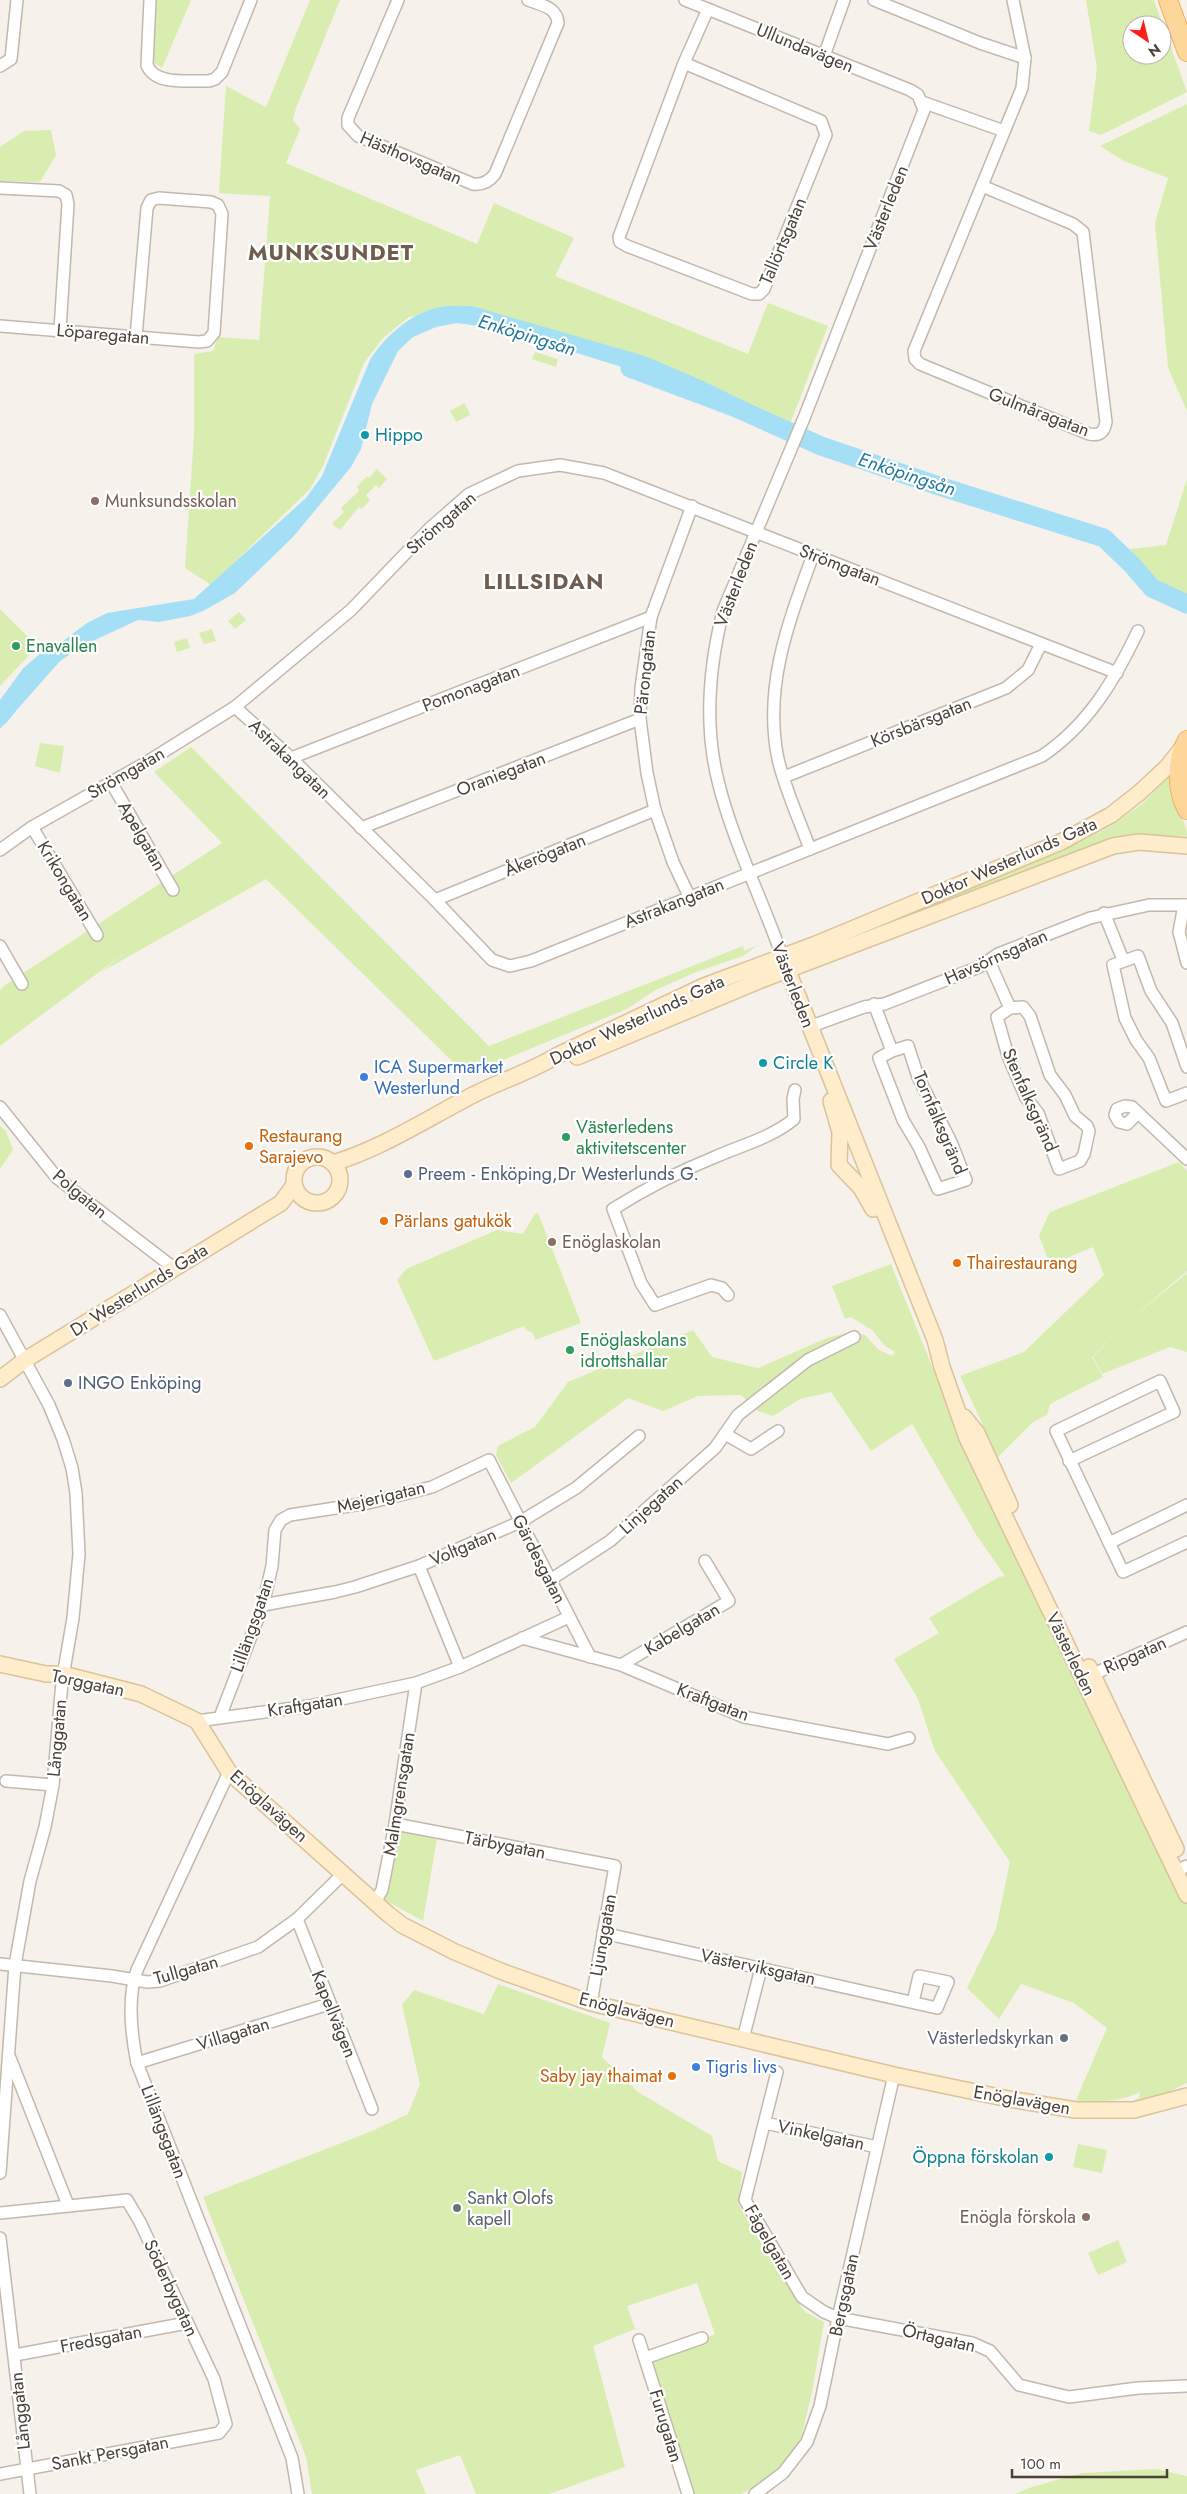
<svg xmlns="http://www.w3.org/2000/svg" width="1187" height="2494" font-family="Jost,sans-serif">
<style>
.green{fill:#d9edb1;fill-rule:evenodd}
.water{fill:#a4dff6}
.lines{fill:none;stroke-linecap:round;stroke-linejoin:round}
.river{stroke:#a4dff6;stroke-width:19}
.street-casing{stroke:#c3b8ac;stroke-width:14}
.secondary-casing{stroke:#dcc299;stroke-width:18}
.primary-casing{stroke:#edb162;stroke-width:20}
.street{stroke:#fff;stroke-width:11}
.secondary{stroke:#ffeccb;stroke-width:15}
.primary{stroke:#ffd69a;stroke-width:18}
.culture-dot{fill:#0f9aa8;stroke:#fff;stroke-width:2}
.education-dot{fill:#8d6e63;stroke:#fff;stroke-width:2}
.leisure-dot{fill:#2e9e5b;stroke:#fff;stroke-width:2}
.shop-dot{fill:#3f7fe0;stroke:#fff;stroke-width:2}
.food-dot{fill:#e8710a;stroke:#fff;stroke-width:2}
.service-dot{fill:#5c6f8a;stroke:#fff;stroke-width:2}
.worship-dot{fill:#6b7280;stroke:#fff;stroke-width:2}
.labels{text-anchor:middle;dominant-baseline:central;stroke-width:4.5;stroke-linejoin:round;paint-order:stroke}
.street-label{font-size:18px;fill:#4b4137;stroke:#fff}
.culture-label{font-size:18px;fill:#0d838f;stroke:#fff;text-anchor:start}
.education-label{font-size:18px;fill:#785e54;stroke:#fff;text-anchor:start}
.leisure-label{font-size:18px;fill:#27864d;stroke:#fff;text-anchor:start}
.shop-label{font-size:18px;fill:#366cbe;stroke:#fff;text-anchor:start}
.food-label{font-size:18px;fill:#c56008;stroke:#fff;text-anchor:start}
.service-label{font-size:18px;fill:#4e5e75;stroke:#fff;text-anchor:start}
.worship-label{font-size:18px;fill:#5b616d;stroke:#fff;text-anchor:end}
.water-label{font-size:19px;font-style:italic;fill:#23799d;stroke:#fff}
.district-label{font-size:22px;font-weight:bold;letter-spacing:1px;fill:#6f5d4e;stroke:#fff}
</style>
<rect width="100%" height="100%" fill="#f6f1ea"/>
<g class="green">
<polygon points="157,0 191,0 162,68 152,61"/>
<polygon points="310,0 340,0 296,108 293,120 300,129 286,163 477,244 494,203 574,238 555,276 748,354 768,303 828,326 790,424 679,375 606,347 505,316 459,310 409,317 383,338 364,363 323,466 310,489 211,585 185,568 194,435 194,354 213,351 218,337 259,340 270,196 219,193 226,86 266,107"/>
<path d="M1086 0H1154L1187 92 1101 135 1089 131 1097 68ZM1132 25H1162V55H1132Z"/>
<polygon points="1187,104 1187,411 1168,368 1155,223 1168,178 1124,161 1100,146"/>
<polygon points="51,130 56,155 40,182 0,181 0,147 24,131"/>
<polygon points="535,352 558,359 556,367 532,359"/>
<polygon points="465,403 470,415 456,422 450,411"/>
<polygon points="377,469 387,479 379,488 376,485 366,495 370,500 362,509 359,507 340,530 332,524 344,512 341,508 359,491 357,487 367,476 369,478"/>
<polygon points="1187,479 1187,594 1157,583 1130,549 1166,545"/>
<polygon points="0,609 34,643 30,648 30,654 0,686"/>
<polygon points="239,612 246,620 235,629 228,621"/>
<polygon points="212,629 216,641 204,644 199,633"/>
<polygon points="187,638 190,648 177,652 174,642"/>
<polygon points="40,743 64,746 60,773 35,766"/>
<polygon points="191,747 489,1046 743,946 744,951 758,945 743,956 696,972 654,991 627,1009 474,1072 459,1072 455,1064 266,879 101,972 126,952 0,1046 0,990 5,985 222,843 154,772"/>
<path d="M1169 776C1170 787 1172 797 1176 807 1182 820 1187 823 1187 837 1146 834 1124 836 1085 848L859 937 858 935 1072 846 1108 828 1142 804Z"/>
<polygon points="0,1126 6,1131 13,1150 0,1169"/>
<polygon points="1179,1162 1187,1171 1187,1271 1126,1323 1187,1273 1187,1352 1170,1347 1102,1374 1093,1357 1118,1331 1092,1357 1103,1377 1050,1404 1047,1415 1033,1422 998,1457 960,1376 1024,1352 1104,1275 1093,1247 1050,1265 1039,1235 1050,1212"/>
<polygon points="538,1213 581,1323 535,1340 533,1333 526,1330 524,1326 434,1361 397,1280 406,1269 497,1230 523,1234 535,1214"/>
<path d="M891 1264 938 1381 945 1389 1124 1773C1122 1784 1127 1790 1136 1796L1187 1902V2083L1162 2095 1127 2104 1139 2098 1140 2092C1121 2101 1097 2104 1076 2100L1107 2028 1074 2003 1021 1984 999 2019 967 1988 996 1929 1010 1862 935 1751 918 1699 894 1659 939 1633 929 1618 999 1577 1005 1576 977 1536 912 1424 871 1451 831 1392 800 1399 773 1416 758 1411 741 1395 698 1396 663 1411 628 1398 511 1483 496 1455 498 1446 535 1427 568 1382 693 1330 712 1357 758 1368 827 1338 850 1332 865 1335 879 1350 892 1356 895 1352 885 1346 872 1330 851 1317 845 1319 832 1286Z"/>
<polygon points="400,1831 437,1838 423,1921 385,1900"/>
<polygon points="498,1984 610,2023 602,2057 638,2092 712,2136 718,2161 742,2172 738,2204 793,2295 805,2312 824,2322 812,2392 801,2438 786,2460 763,2482 741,2494 693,2494 650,2364 715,2334 697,2283 627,2306 635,2329 593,2346 625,2467 549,2494 476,2494 460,2455 416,2470 426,2494 312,2494 306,2457 203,2197 372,2131 408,2114 420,2084 402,2005 414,1990 484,2014"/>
<polygon points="1078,2144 1107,2150 1102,2173 1073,2167"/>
<polygon points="1118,2240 1127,2262 1098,2275 1088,2253"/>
<polygon points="1156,2469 1187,2476 1187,2494 1015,2494 1032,2487 1082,2473"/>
</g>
<path class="water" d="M472 306 645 356 701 380 786 421 782 431 700 391 541 342 486 327 457 323 436 327 413 337 398 351 372 404 361 449 351 467 293 537 235 593 203 611 190 616 159 622 138 620 84 645 60 661 0 729V713L51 650 87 623 107 613 194 599 306 498 322 476 370 360C385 336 411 313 440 307 450 305 462 306 472 306Z"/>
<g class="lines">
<g class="river">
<polyline points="630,368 734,407 821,446 942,487 1104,538 1132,565 1152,588 1187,604"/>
<polyline points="0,716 30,675 51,657"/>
</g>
<defs>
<g id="street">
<path d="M150 0 147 65C155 86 189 80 209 81L215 79 222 72 251 0"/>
<path d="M398 0 348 118V125L358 136 473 184C482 185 489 182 495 174L558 23C557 7 541 5 528 0"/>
<path d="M685 0 910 90 918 95 924 110 804 418 723 611C709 667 704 725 718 781 732 839 762 899 782 956"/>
<polyline points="874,0 980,43 1025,58"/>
<polyline points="824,56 844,0"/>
<polyline points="684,63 821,121 826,135 764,289 759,294 752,294 627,246 620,242 619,237 684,63 708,9"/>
<polyline points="0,66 11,59 17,0"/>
<polyline points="922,102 1004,131"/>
<path d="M982 186 1073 224 1083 232 1106 422C1104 433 1099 436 1089 434L920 364 915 359 914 351 1022 88 1025 58 1013 0"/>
<polyline points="0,188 59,191 66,195 68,204 60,330"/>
<polyline points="0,326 199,342 207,341 214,333 222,214 218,205 211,202 159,198 151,200 147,208 136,337"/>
<path d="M235 707 291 758 435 900 492 960 510 966 531 961 1042 756C1088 725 1114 681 1138 631"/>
<polyline points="291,758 651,617"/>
<polyline points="784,777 1006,688 1028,670 1041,644"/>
<polyline points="111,782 173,890"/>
<polyline points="32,827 97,935"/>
<polyline points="361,828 640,719"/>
<path d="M810 849C799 819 785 789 778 759 763 686 789 621 813 555"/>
<polyline points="0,850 32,827 147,762 235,707 351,610 429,529 469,494 518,471 560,465 604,473 1117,673"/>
<polyline points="689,896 673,862 655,810 647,773 640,719 641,688 651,617 692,506"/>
<polyline points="435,900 655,810"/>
<polyline points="1184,905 1179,932 1187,963"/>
<polyline points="1104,913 1123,960"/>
<polyline points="0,946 22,984"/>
<polyline points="989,961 1010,1008 997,1017 1008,1056 1026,1098 1038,1113 1059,1169 1080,1161 1084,1154 1089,1131 1087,1126 1075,1116 1065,1095 1050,1075 1030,1016 1023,1007 1010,1008"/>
<polyline points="874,1004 892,1051 879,1058 903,1120 919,1147 938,1189 966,1180 951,1142 918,1077 908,1046 892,1051"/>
<polyline points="809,1027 864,1007 884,1004 979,967 998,954 1090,918 1149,905 1187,905"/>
<polyline points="1187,1067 1172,1023 1151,991 1138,956 1113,965 1125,1018 1136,1040 1149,1058 1166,1101 1187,1093"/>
<polyline points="0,1107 57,1178 174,1268"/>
<polyline points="1137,1114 1127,1124 1119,1122 1115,1115 1117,1109 1125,1106 1132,1107 1187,1159"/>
<path d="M728 1295 722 1288 711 1285 655 1305 641 1283 613 1209C645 1189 680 1171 715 1157 742 1145 771 1138 794 1119L793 1099 795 1090"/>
<polyline points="0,1315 49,1405 63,1439 72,1468 76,1493 79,1554 73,1618 62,1682 53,1785 45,1827 30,1881 15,1965 0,2173"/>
<polyline points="725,1434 751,1449 778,1431"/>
<polyline points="1069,1461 1174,1412 1160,1381 1056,1431 1123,1572 1187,1542"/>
<polyline points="1109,1543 1187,1505"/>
<polyline points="419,1566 460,1667"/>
<polyline points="550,1580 610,1541 715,1448 738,1415 808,1360 854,1337"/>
<polyline points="263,1605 335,1592 355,1587 419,1566 520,1522 576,1488 639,1436"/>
<polyline points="522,1638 621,1665 744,1717 888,1744 909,1738"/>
<polyline points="621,1665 729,1601 705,1561"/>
<polyline points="1087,1677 1187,1632"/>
<polyline points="220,1717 263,1605 272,1566 275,1530 281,1520 290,1515 368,1503 432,1487 489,1460 590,1657"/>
<polyline points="197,1721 309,1706 416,1683 460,1667 569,1617"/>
<path d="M229 1772 137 1970C127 1998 131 2033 137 2063L292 2458 298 2494"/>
<polyline points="6,1781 53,1785"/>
<polyline points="395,1824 615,1866 591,2003"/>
<polyline points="1175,1871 1187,1866"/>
<polyline points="375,1902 382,1890 395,1824 416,1683"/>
<polyline points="297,1919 372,2109"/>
<polyline points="603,1933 937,2008 948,1982 919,1976 913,2002"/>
<polyline points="0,1964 112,1976 147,1982 160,1981 258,1947 297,1919 343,1874"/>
<polyline points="743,2039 761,1968"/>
<polyline points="10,2058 68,2205"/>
<polyline points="137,2063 329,2004"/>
<polyline points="777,2072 745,2200 802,2297 824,2312 838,2318 972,2343 990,2351 1019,2385 1069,2397 1138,2388 1187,2386"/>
<polyline points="765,2123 877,2147"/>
<polyline points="0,2213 127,2200 140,2222 214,2379 226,2424 219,2433 0,2474"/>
<polyline points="0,2238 30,2494"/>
<polyline points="639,2340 688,2494"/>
<polyline points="15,2355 187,2323"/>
<polyline points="645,2358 702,2338"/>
<polyline points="755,2494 783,2473 807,2442 820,2406 838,2318 894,2075"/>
</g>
<g id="secondary">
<polyline points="782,956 935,1340 942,1367 967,1438 1187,1895"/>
<polyline points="577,1057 761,980 1113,846 1139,842 1187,846"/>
<polyline points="831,1101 840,1132 839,1165 861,1188 873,1209"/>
<circle cx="317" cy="1180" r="23"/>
<path d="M333 1163C383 1148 428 1118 475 1094 503 1080 532 1071 558 1055L704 986 816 944 1061 842 1111 815 1139 793 1167 767 1183 747"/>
<polyline points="0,1379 25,1360 281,1203 294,1185"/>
<polyline points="964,1417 977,1433 1010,1505"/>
<polyline points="0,1664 46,1674 63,1674 141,1694 197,1721 229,1772 388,1914 402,1925 455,1952 503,1972 591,2003 894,2075 1009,2099 1076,2110 1134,2110 1187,2096"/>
<polyline points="1089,1667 1176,1849"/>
</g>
<g id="primary">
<polyline points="1168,0 1187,52"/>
<path d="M1187 740C1176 760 1176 790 1187 810"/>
</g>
</defs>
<use href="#street" class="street-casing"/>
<use href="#secondary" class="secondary-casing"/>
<use href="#primary" class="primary-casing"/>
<use href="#street" class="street"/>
<use href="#secondary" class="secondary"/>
<use href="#primary" class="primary"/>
</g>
<g class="culture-dot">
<circle cx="365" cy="435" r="5"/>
<circle cx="763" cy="1063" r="5"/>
<circle cx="1049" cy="2157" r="5"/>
</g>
<g class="education-dot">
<circle cx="95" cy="501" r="5"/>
<circle cx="552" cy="1242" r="5"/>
<circle cx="1086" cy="2217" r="5"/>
</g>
<g class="leisure-dot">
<circle cx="16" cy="646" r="5"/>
<circle cx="566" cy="1137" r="5"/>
<circle cx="570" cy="1350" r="5"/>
</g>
<g class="shop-dot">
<circle cx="364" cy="1077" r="5"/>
<circle cx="696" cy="2067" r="5"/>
</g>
<g class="food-dot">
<circle cx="249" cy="1146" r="5"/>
<circle cx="384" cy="1221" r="5"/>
<circle cx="957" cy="1263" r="5"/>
<circle cx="672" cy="2076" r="5"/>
</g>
<g class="service-dot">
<circle cx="408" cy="1174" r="5"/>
<circle cx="68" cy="1383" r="5"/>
</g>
<g class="worship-dot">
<circle cx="1064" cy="2038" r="5"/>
<circle cx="457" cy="2208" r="5"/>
</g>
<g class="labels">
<g class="street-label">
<text transform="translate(805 48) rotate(22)">Ullundavägen</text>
<text transform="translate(411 158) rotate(23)">Hästhovsgatan</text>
<text transform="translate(886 208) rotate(-68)">Västerleden</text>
<text transform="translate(783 241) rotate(-67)">Tallörtsgatan</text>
<text transform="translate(103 334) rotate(5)">Löparegatan</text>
<text transform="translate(1039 412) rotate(21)">Gulmåragatan</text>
<text transform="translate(441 523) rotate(-41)">Strömgatan</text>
<text transform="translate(840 565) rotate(21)">Strömgatan</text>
<text transform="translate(736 584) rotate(-69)">Västerleden</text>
<text transform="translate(645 672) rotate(-84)">Pärongatan</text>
<text transform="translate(471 688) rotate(-21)">Pomonagatan</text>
<text transform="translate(921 722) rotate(-22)">Körsbärsgatan</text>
<text transform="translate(290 759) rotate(44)">Astrakangatan</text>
<text transform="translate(126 773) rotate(-30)">Strömgatan</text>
<text transform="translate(501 774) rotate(-21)">Oraniegatan</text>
<text transform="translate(142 836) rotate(60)">Apelgatan</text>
<text transform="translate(545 855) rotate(-22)">Åkerögatan</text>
<text transform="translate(1009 861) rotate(-24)">Doktor Westerlunds Gata</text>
<text transform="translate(65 881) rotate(59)">Krikongatan</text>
<text transform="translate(674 903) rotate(-22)">Astrakangatan</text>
<text transform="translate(996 957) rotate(-24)">Havsörnsgatan</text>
<text transform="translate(793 985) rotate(69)">Västerleden</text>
<text transform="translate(637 1020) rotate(-25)">Doktor Westerlunds Gata</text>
<text transform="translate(1030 1100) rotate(66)">Stenfalksgränd</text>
<text transform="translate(940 1123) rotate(67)">Tornfalksgränd</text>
<text transform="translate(80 1194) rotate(40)">Polgatan</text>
<text transform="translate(139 1290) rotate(-32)">Dr Westerlunds Gata</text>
<text transform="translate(381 1497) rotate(-13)">Mejerigatan</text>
<text transform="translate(651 1505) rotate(-42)">Linjegatan</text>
<text transform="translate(463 1547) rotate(-23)">Voltgatan</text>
<text transform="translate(539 1559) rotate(63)">Gärdesgatan</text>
<text transform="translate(252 1625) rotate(-71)">Lillängsgatan</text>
<text transform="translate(682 1629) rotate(-31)">Kabelgatan</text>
<text transform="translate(1071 1654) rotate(64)">Västerleden</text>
<text transform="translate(1135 1655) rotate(-24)">Ripgatan</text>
<text transform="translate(88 1683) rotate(12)">Torggatan</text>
<text transform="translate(713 1702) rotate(21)">Kraftgatan</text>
<text transform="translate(305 1705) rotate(-9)">Kraftgatan</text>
<text transform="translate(57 1738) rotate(-85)">Långgatan</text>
<text transform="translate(399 1794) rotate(-81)">Malmgrensgatan</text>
<text transform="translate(269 1806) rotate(42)">Enöglavägen</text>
<text transform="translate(505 1845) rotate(11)">Tärbygatan</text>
<text transform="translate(603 1935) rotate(-80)">Ljunggatan</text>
<text transform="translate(758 1967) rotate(12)">Västerviksgatan</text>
<text transform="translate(186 1970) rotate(-16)">Tullgatan</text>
<text transform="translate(627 2010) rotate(14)">Enöglavägen</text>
<text transform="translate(334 2014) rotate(68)">Kapellvägen</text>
<text transform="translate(233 2034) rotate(-17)">Villagatan</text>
<text transform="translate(1022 2100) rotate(10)">Enöglavägen</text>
<text transform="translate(164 2132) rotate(69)">Lillängsgatan</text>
<text transform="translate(821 2135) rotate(12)">Vinkelgatan</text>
<text transform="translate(770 2242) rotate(60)">Fågelgatan</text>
<text transform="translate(171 2288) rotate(65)">Söderbygatan</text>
<text transform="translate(844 2295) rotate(-78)">Bergsgatan</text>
<text transform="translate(939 2338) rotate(13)">Örtagatan</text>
<text transform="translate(101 2339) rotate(-11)">Fredsgatan</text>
<text transform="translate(20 2411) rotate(-96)">Långgatan</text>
<text transform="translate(666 2426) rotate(73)">Furugatan</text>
<text transform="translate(110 2453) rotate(-11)">Sankt Persgatan</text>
</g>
<g class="culture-label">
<text x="375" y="435">Hippo</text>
<text x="773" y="1063">Circle K</text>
<text x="1039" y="2157" text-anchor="end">Öppna förskolan</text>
</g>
<g class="education-label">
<text x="105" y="501">Munksundsskolan</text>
<text x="562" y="1242">Enöglaskolan</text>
<text x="1076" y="2217" text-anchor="end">Enögla förskola</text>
</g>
<g class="leisure-label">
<text x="26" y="646">Enavallen</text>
<text x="576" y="1127">Västerledens<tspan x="576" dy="21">aktivitetscenter</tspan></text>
<text x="580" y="1340">Enöglaskolans<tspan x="580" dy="21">idrottshallar</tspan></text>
</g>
<g class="shop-label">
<text x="374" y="1067">ICA Supermarket<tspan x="374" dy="21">Westerlund</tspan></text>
<text x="706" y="2067">Tigris livs</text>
</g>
<g class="food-label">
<text x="259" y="1136">Restaurang<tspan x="259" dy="21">Sarajevo</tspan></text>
<text x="394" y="1221">Pärlans gatukök</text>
<text x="967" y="1263">Thairestaurang</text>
<text x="662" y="2076" text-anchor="end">Saby jay thaimat</text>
</g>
<g class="service-label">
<text x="418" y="1174">Preem - Enköping,Dr Westerlunds G.</text>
<text x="78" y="1383">INGO Enköping</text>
</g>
<g class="worship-label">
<text x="1054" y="2038">Västerledskyrkan</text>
<text x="467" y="2198" text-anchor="start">Sankt Olofs<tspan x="467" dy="21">kapell</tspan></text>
</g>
<g class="water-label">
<text transform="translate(527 335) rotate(17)">Enköpingsån</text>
<text transform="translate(907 474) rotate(18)">Enköpingsån</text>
</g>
<g class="district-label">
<text x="331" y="252">MUNKSUNDET</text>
<text x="544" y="581">LILLSIDAN</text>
</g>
</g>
<g transform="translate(1147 40) rotate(145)"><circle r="24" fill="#ffffff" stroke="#b7b3af"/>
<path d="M0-4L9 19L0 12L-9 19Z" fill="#ff1e18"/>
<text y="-8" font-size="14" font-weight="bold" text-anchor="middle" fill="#4b4137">N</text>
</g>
<path d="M1012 2469v8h155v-8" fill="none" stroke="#4b4137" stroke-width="2.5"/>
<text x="1020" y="2469" font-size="15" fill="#4b4137" stroke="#ffffff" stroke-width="4" paint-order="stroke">100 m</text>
</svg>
